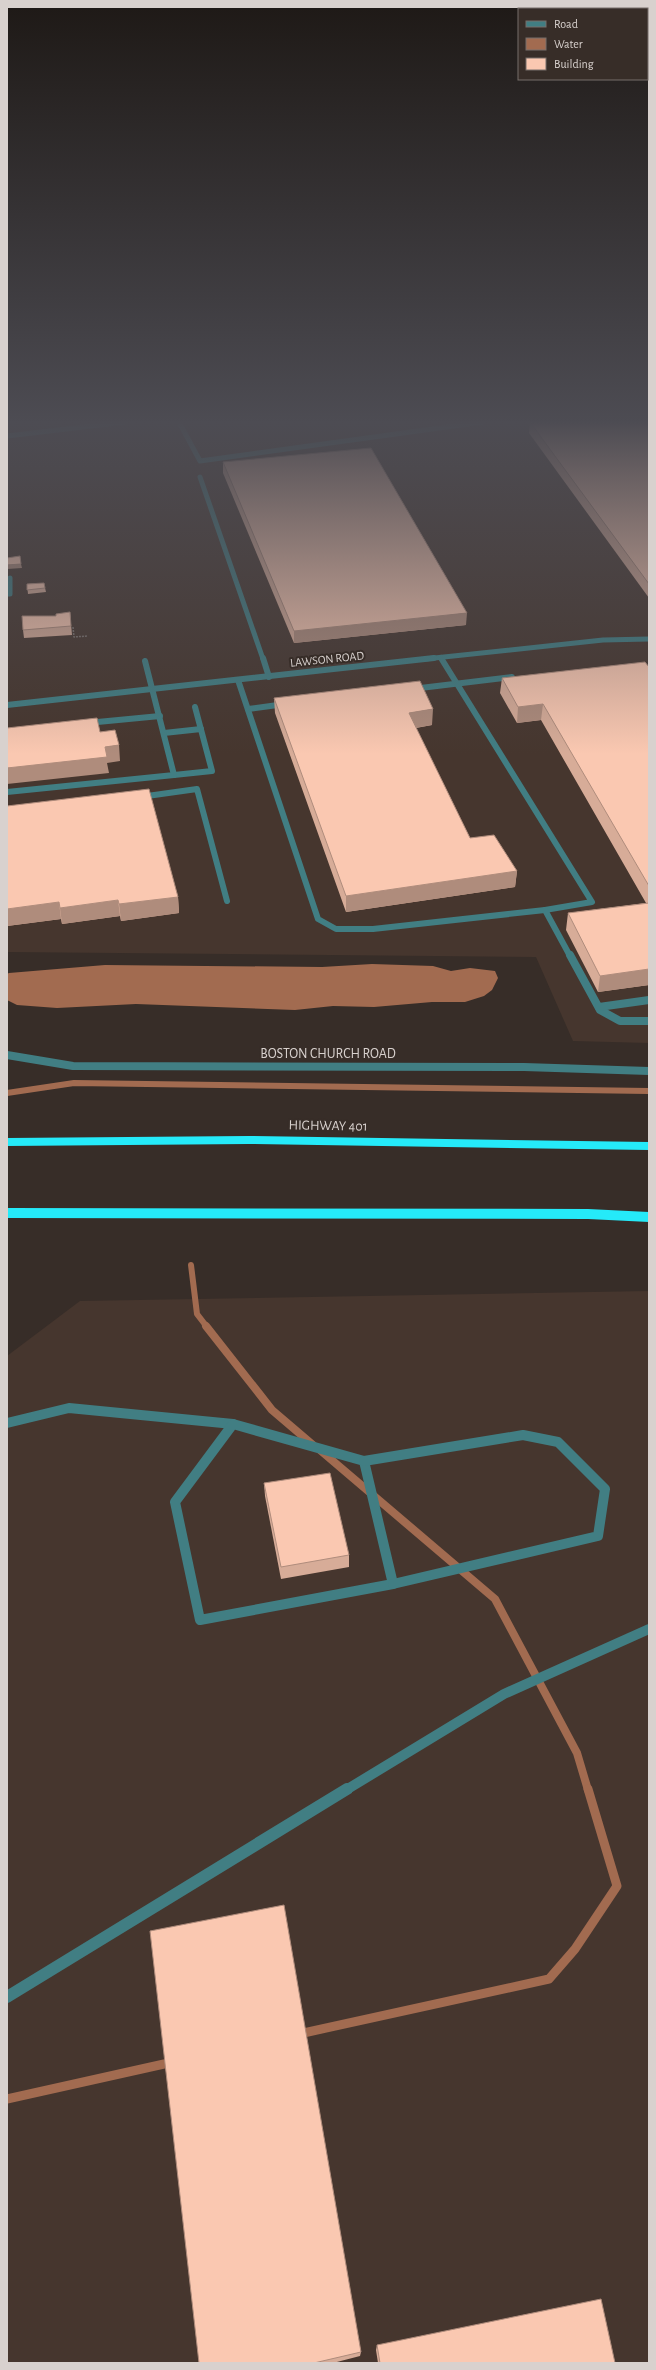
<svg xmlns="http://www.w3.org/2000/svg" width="656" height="2370" font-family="'Alegreya Sans',sans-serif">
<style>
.built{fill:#46362e}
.water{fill:#a26b50}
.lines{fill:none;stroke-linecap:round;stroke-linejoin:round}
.stream-far2{stroke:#a26b50;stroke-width:6}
.stream-far1{stroke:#a26b50;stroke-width:8}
.stream{stroke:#a26b50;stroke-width:9}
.path{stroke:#7b726e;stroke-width:1.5;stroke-dasharray:2 1;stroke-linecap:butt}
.service-far4{stroke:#417e83;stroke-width:5}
.service-far3{stroke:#417e83;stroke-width:6}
.service-far2{stroke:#417e83;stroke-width:8}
.service-far1{stroke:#417e83;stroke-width:10}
.service{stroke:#417e83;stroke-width:12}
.minor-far1{stroke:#417e83;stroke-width:5}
.minor{stroke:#417e83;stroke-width:6}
.tertiary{stroke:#417e83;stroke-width:8}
.motorway{fill:#25eaf9;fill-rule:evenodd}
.wall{fill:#d7ac98}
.shaded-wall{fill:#af8c7c}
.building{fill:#fac8b1;stroke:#af8c7c}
.labels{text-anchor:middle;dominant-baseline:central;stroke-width:4;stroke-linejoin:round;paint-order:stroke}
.far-street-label{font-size:12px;fill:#d8d1ce;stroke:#372d28}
.street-label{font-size:14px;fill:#d8d1ce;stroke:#372d28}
</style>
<rect width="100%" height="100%" fill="#372d28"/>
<g class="built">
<polygon points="7,422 649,422 649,1043 573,1041 536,957 7,952"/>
<polygon points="649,1291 649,2363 7,2363 7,1356 80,1301"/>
</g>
<polygon class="water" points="372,964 433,966 451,971 470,968 495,971 498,978 492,990 484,996 465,1002 432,1002 374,1007 333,1006 295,1010 136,1004 57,1008 17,1005 7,1000 7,974 9,973 105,965 322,967"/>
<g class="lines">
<g class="stream-far2">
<polyline points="7,1093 74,1083 649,1091"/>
<polyline points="191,1265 197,1314 207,1327"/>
</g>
<g class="stream-far1">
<polyline points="206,1326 272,1410 313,1445"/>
<polyline points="320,1450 495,1599 577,1753 588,1790"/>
</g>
<g class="stream">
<polyline points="299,2034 549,1979 575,1949 617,1886 588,1789"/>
<polyline points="7,2099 173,2062"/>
</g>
<polyline class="path" points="73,627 74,637 87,636"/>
<g class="service-far4">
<polyline points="179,422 200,461 483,422"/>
<polyline points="7,436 125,422"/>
<polyline points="200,477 263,659"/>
<polyline points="7,594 10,594 10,578"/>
<polyline points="441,658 442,659"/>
</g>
<g class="service-far3">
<polyline points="263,658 269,677"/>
<polyline points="441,658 592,902 545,910"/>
<polyline points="238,680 318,919 336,929 373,929 545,910 570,956"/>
<polyline points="412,689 512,677"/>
<polyline points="248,709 285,704"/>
<polyline points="87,723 160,716"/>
<polyline points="164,733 201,729"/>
<polyline points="174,775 212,771 195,707"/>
<polyline points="7,792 174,775 145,661"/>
<polyline points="140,797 197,789 227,901"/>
</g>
<g class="service-far2">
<polyline points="570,955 600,1010 620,1021 649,1021"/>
<polyline points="599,1007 649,1000"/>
</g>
<g class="service-far1">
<polyline points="7,1423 69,1408 233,1424"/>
<polygon points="233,1424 364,1461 393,1584 200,1620 175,1502"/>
<polyline points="364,1461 523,1435 558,1442 605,1489 598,1536 393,1584"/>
<polyline points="346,1790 504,1694 649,1629"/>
</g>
<polyline class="service" points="7,1997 347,1789"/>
<polyline class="minor-far1" points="425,659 603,640 649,639"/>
<polyline class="minor" points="7,705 434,658"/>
<polyline class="tertiary" points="7,1055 73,1066 524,1067 649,1071"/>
<g class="motorway">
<polygon points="248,1136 649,1142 649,1150 248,1144 7,1146 7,1138"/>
<polygon points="7,1208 588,1209 649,1212 649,1222 588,1219 7,1218"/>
</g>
</g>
<g class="wall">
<polygon points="530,422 649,422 649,598 529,433"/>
<polygon points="223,462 466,625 294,643 223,473"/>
<polygon points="44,583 46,592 28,594 27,584"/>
<polygon points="70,612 72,635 24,638 23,630 56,616"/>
<polygon points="649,667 649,985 598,992 566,930 568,913 646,903 541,720 517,723 500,693 502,678"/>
<polygon points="274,698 432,725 416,728 470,838 517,871 515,887 346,912 275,713"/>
<polygon points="7,806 178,897 179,913 121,921 120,916 62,924 61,919 7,926"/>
<polygon points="264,1483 349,1555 349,1567 281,1579 265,1496"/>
<polygon points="377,2345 615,2363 378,2363 376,2350"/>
<polygon points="361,2352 360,2356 333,2363 199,2363"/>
</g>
<g class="shaded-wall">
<polygon points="21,564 22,568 7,569 7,565"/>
<polygon points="467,613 466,625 294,643 294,631"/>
<polygon points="543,704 541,720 517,723 518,707"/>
<polygon points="433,709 432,725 409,729 409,713"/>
<polygon points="119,745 120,761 107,763 109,773 7,784 7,768 105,747"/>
<polygon points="517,871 515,887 346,912 346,896"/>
<polygon points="178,897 179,913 121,921 119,904"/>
<polygon points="118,900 120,916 62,924 60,908"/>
<polygon points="59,902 61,919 7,926 7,909"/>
<polygon points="649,969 649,985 598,992 600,976"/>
</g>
<g class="building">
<polygon points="530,422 649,422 649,584"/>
<polygon points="371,448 467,613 294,631 223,462"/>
<polygon points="20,556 21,564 7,565 7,558"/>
<polygon points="44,583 45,588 27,590 27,584"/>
<polygon points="70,612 71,626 23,630 22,616 56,616 56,614"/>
<polygon points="645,662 649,667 649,886 543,704 518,707 502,678"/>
<polygon points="420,681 433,709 409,713 470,838 494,835 517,871 346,896 274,698"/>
<polygon points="97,718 100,732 115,730 119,745 105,747 107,757 7,768 7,728"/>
<polygon points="149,789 178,897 119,904 118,900 60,908 59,902 7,909 7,806"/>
<polygon points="649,903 649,969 600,976 568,913"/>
<polygon points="330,1473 349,1555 281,1567 264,1483"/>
<polygon points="284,1905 361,2352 314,2363 199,2363 150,1931"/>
<polygon points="601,2299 615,2363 380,2363 377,2345"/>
</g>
<linearGradient id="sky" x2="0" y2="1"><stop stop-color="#1e1916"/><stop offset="0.56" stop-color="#4d4c53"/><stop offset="1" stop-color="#4d4c53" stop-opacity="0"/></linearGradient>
<rect width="656" height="754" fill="url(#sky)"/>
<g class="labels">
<g class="far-street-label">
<text transform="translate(327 659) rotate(-6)">LAWSON ROAD</text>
</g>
<g class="street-label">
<text x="328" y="1054">BOSTON CHURCH ROAD</text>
<text transform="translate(328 1126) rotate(1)">HIGHWAY 401</text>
</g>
</g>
<rect width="656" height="2370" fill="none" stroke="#d8d1ce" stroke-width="16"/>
<rect x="518" y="8" width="130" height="72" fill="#372d28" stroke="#776f6a"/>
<rect x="526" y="21" width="20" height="6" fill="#417e83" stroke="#776f6a"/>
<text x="554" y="28" font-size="12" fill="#d8d1ce">Road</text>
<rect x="526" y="38" width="20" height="12" fill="#a26b50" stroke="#776f6a"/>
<text x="554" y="48" font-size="12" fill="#d8d1ce">Water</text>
<rect x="526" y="58" width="20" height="12" fill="#fac8b1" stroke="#776f6a"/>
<text x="554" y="68" font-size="12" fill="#d8d1ce">Building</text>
</svg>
